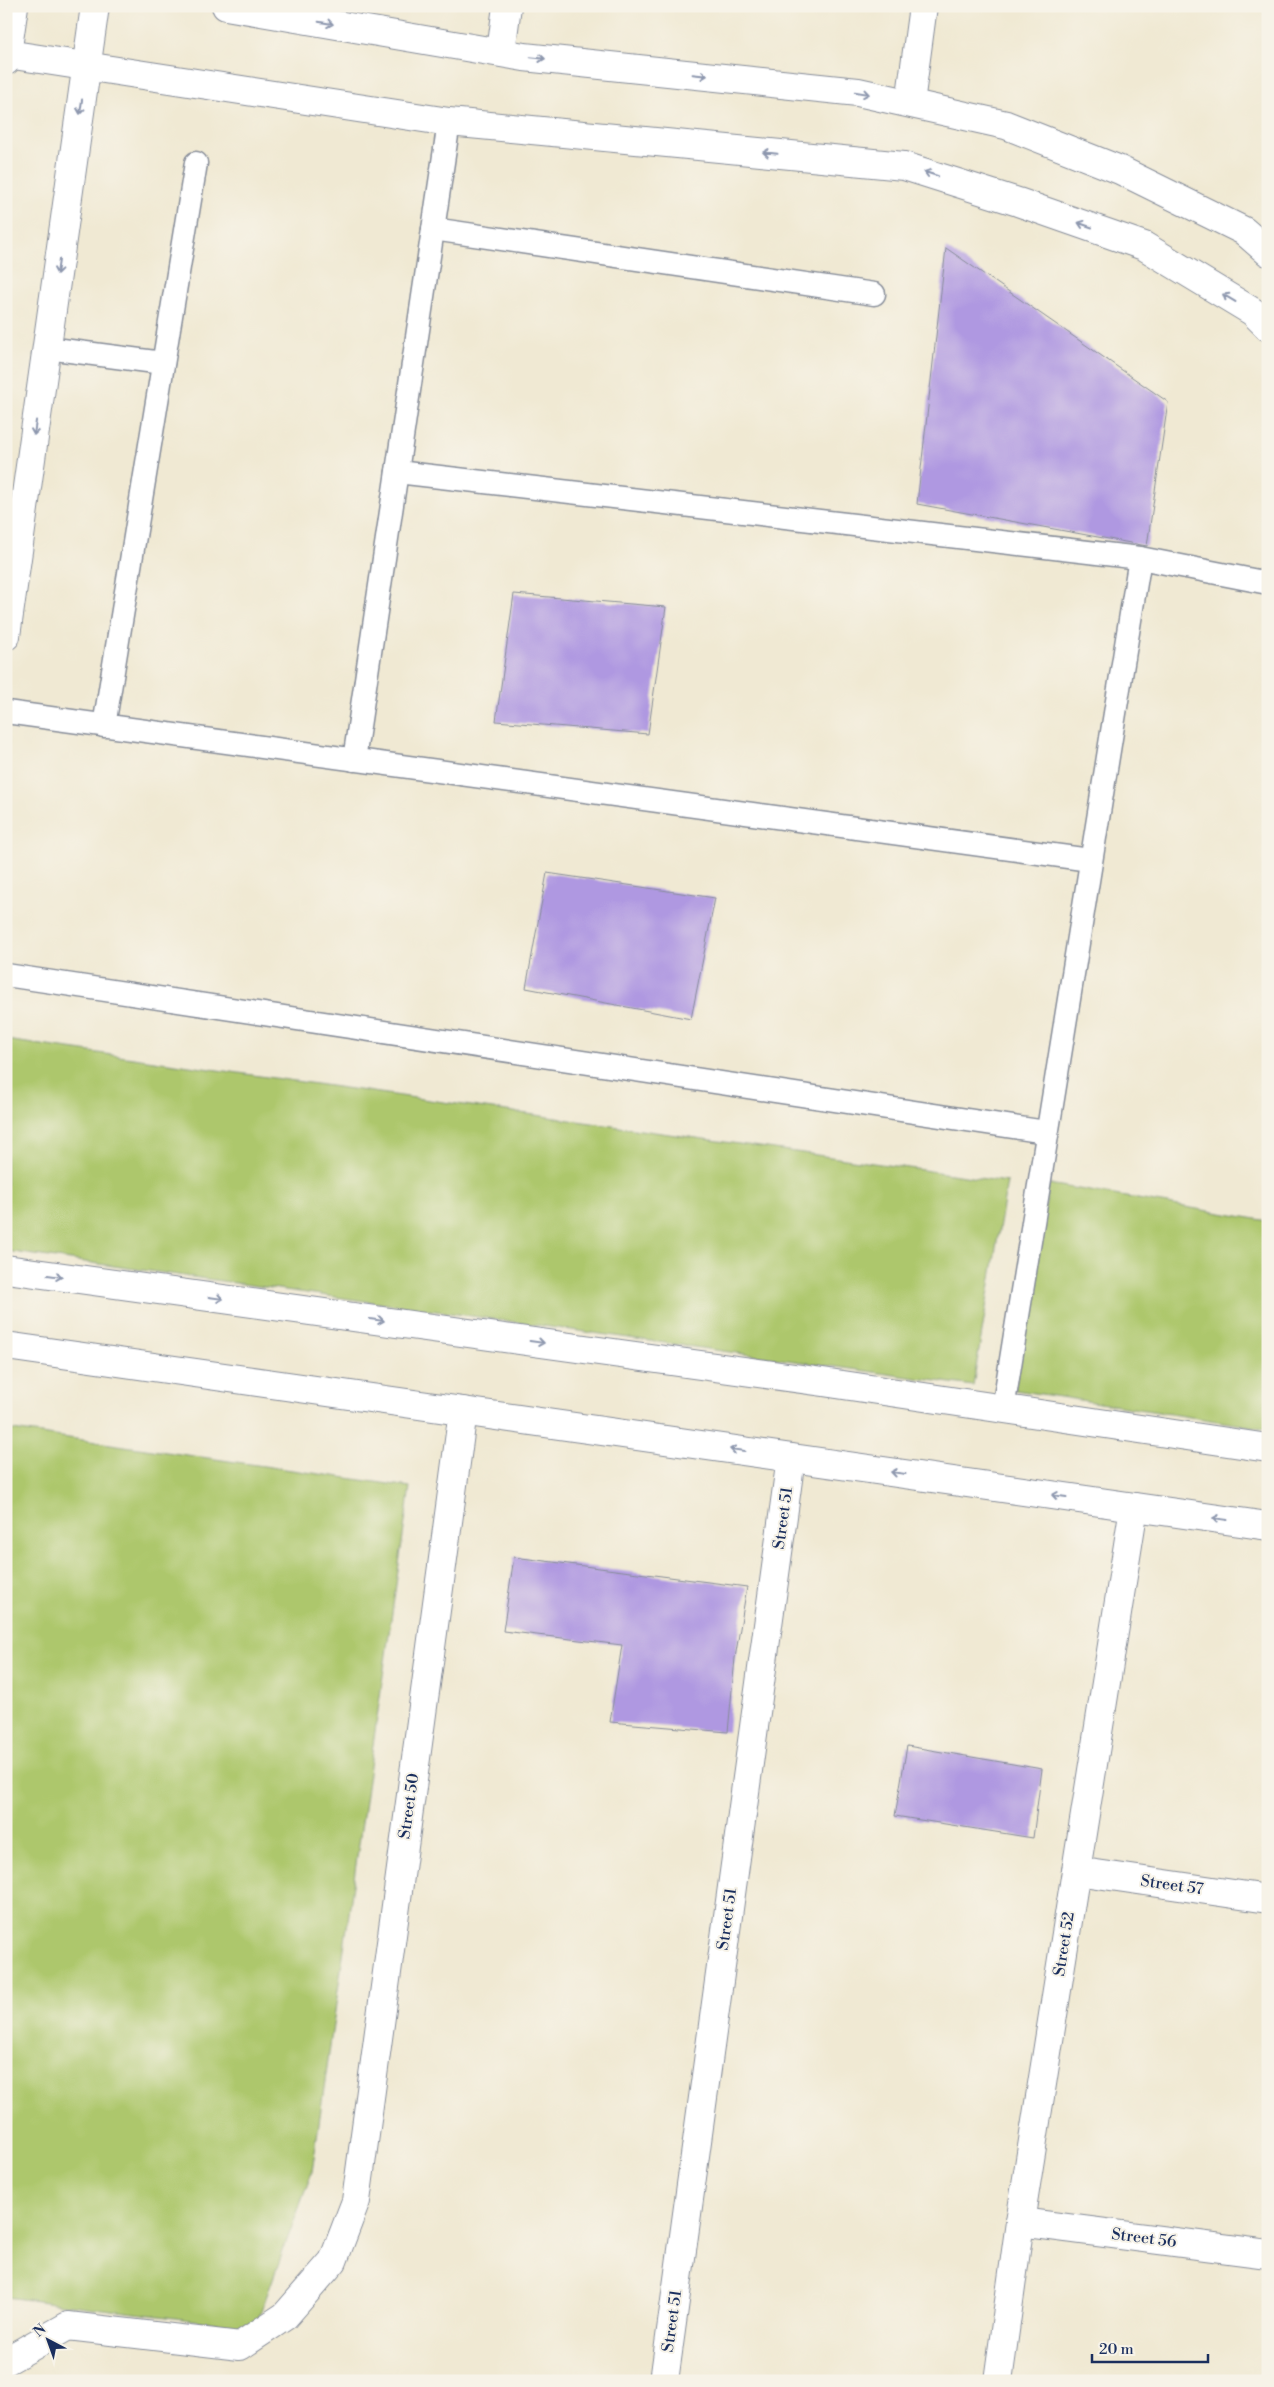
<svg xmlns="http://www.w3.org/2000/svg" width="1274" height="2387" font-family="'Libre Bodoni',serif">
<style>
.green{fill:#adc76c;stroke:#647b65}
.building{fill:#af98e1}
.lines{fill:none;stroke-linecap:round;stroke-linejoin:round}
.service-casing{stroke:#868c98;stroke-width:25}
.minor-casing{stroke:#868c98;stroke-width:30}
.tertiary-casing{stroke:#868c98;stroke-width:30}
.service{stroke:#fff;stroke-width:22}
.minor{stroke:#fff;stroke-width:28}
.tertiary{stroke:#fff;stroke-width:28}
.oneway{stroke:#8d97ae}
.labels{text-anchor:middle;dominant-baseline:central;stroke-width:4;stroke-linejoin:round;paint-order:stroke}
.street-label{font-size:16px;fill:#1b2f5e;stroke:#f7f3e8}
</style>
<rect width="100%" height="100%" fill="#f7f3e8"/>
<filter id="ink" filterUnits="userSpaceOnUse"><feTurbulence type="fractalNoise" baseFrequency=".02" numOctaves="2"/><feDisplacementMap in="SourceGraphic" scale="10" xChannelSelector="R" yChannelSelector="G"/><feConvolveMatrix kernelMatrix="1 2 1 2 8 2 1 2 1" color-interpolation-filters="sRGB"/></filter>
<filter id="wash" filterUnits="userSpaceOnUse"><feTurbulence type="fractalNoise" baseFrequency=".0096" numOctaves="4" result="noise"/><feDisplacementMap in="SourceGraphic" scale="20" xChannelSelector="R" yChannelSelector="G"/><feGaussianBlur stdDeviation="1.12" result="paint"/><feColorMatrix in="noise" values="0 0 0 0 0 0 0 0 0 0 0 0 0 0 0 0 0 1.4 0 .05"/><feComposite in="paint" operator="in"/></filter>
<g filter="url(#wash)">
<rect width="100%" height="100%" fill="#f0e9d3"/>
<g class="green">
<polygon points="6,1040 1007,1182 973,1386 6,1251"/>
<polygon points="1049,1184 1268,1221 1268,1429 1015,1390"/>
<polygon points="6,1429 410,1487 312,2172 255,2328 6,2297"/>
</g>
<g id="blocks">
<g class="building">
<polygon points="946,248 1168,402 1147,546 917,504"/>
<polygon points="514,594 666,607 648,734 496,721"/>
<polygon points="547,873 715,898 691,1019 526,988"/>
<polygon points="514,1557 747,1587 735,1658 728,1732 610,1722 622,1645 503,1631"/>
<polygon points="907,1746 1042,1769 1033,1838 895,1816"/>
</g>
</g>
</g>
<g filter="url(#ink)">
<use href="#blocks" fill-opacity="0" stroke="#868c98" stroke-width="1"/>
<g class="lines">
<defs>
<g id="service">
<polyline points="433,229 874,294"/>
<polyline points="47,348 163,363"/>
<polyline points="397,472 1140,558 1268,583"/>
<polyline points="6,712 1090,860"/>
<polyline points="104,726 196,163"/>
<polyline points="354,760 449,122"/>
<polyline points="6,975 1046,1132"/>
<polyline points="1003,1409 1140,558"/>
</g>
<g id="minor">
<polyline points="501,52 507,6"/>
<polyline points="910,103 923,6"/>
<polyline points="1076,1871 1268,1899"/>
<polyline points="1020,2222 1268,2254"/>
<polyline points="6,2361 68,2326 240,2346 285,2316 333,2261 356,2201 463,1411"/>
<polyline points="664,2381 791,1458"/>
<polyline points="998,2381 1020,2222 1134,1507"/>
</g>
<g id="tertiary">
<polyline points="226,6 524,57 858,92 1006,125 1120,170 1244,231 1268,252"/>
<polyline points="7,54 449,122 904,166 1018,202 1144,246 1253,312 1268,327"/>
<polyline points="6,61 14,6"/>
<polyline points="6,636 95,6"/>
<polyline points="6,1269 823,1382 1268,1448"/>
<polyline points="6,1346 1268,1526"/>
</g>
</defs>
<use href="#service" class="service-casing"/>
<use href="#minor" class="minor-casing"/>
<use href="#tertiary" class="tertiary-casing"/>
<use href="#service" class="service"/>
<use href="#minor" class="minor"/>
<use href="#tertiary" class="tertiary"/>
</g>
<defs><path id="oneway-shaft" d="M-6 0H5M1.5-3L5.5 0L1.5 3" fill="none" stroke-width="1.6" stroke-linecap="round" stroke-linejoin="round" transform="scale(1.25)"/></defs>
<g class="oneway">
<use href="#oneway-shaft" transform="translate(326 23) rotate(10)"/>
<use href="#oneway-shaft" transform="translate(538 58) rotate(6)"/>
<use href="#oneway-shaft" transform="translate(700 75) rotate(6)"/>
<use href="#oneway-shaft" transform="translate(862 93) rotate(10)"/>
<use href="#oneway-shaft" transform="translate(81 107) rotate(98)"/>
<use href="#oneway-shaft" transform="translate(770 153) rotate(-174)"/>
<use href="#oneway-shaft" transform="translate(931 174) rotate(-162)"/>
<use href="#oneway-shaft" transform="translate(1085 225) rotate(-161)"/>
<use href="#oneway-shaft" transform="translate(58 267) rotate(98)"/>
<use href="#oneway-shaft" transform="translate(1229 298) rotate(-149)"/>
<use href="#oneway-shaft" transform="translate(35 428) rotate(98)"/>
<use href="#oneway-shaft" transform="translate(55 1276) rotate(8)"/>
<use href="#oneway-shaft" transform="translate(216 1298) rotate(8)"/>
<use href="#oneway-shaft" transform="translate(377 1320) rotate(8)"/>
<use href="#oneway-shaft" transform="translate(537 1342) rotate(8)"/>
<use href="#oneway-shaft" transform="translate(737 1450) rotate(-172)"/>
<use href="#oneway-shaft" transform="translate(898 1473) rotate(-172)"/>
<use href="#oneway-shaft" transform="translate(1059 1496) rotate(-172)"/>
<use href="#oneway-shaft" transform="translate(1220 1519) rotate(-172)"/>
</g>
</g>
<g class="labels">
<g class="street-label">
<text transform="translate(783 1518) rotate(-82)">Street 51</text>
<text transform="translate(409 1806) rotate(-82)">Street 50</text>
<text transform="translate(1172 1885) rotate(8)">Street 57</text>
<text transform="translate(727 1919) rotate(-82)">Street 51</text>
<text transform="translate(1064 1944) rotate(-81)">Street 52</text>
<text transform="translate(1144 2238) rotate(7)">Street 56</text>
<text transform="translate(672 2321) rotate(-82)">Street 51</text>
</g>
</g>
<rect width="1274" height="2387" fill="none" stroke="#f7f3e8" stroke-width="25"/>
<g transform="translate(48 2340) rotate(319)" stroke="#f7f3e8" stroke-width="4" paint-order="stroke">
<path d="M0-4L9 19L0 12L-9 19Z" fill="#1b2f5e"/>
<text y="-8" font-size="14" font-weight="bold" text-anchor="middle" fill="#1b2f5e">N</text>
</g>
<path d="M1092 2354v8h116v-8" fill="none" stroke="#1b2f5e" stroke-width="2.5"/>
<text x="1099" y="2354" font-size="15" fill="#1b2f5e" stroke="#f7f3e8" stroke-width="4" paint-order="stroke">20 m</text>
</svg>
